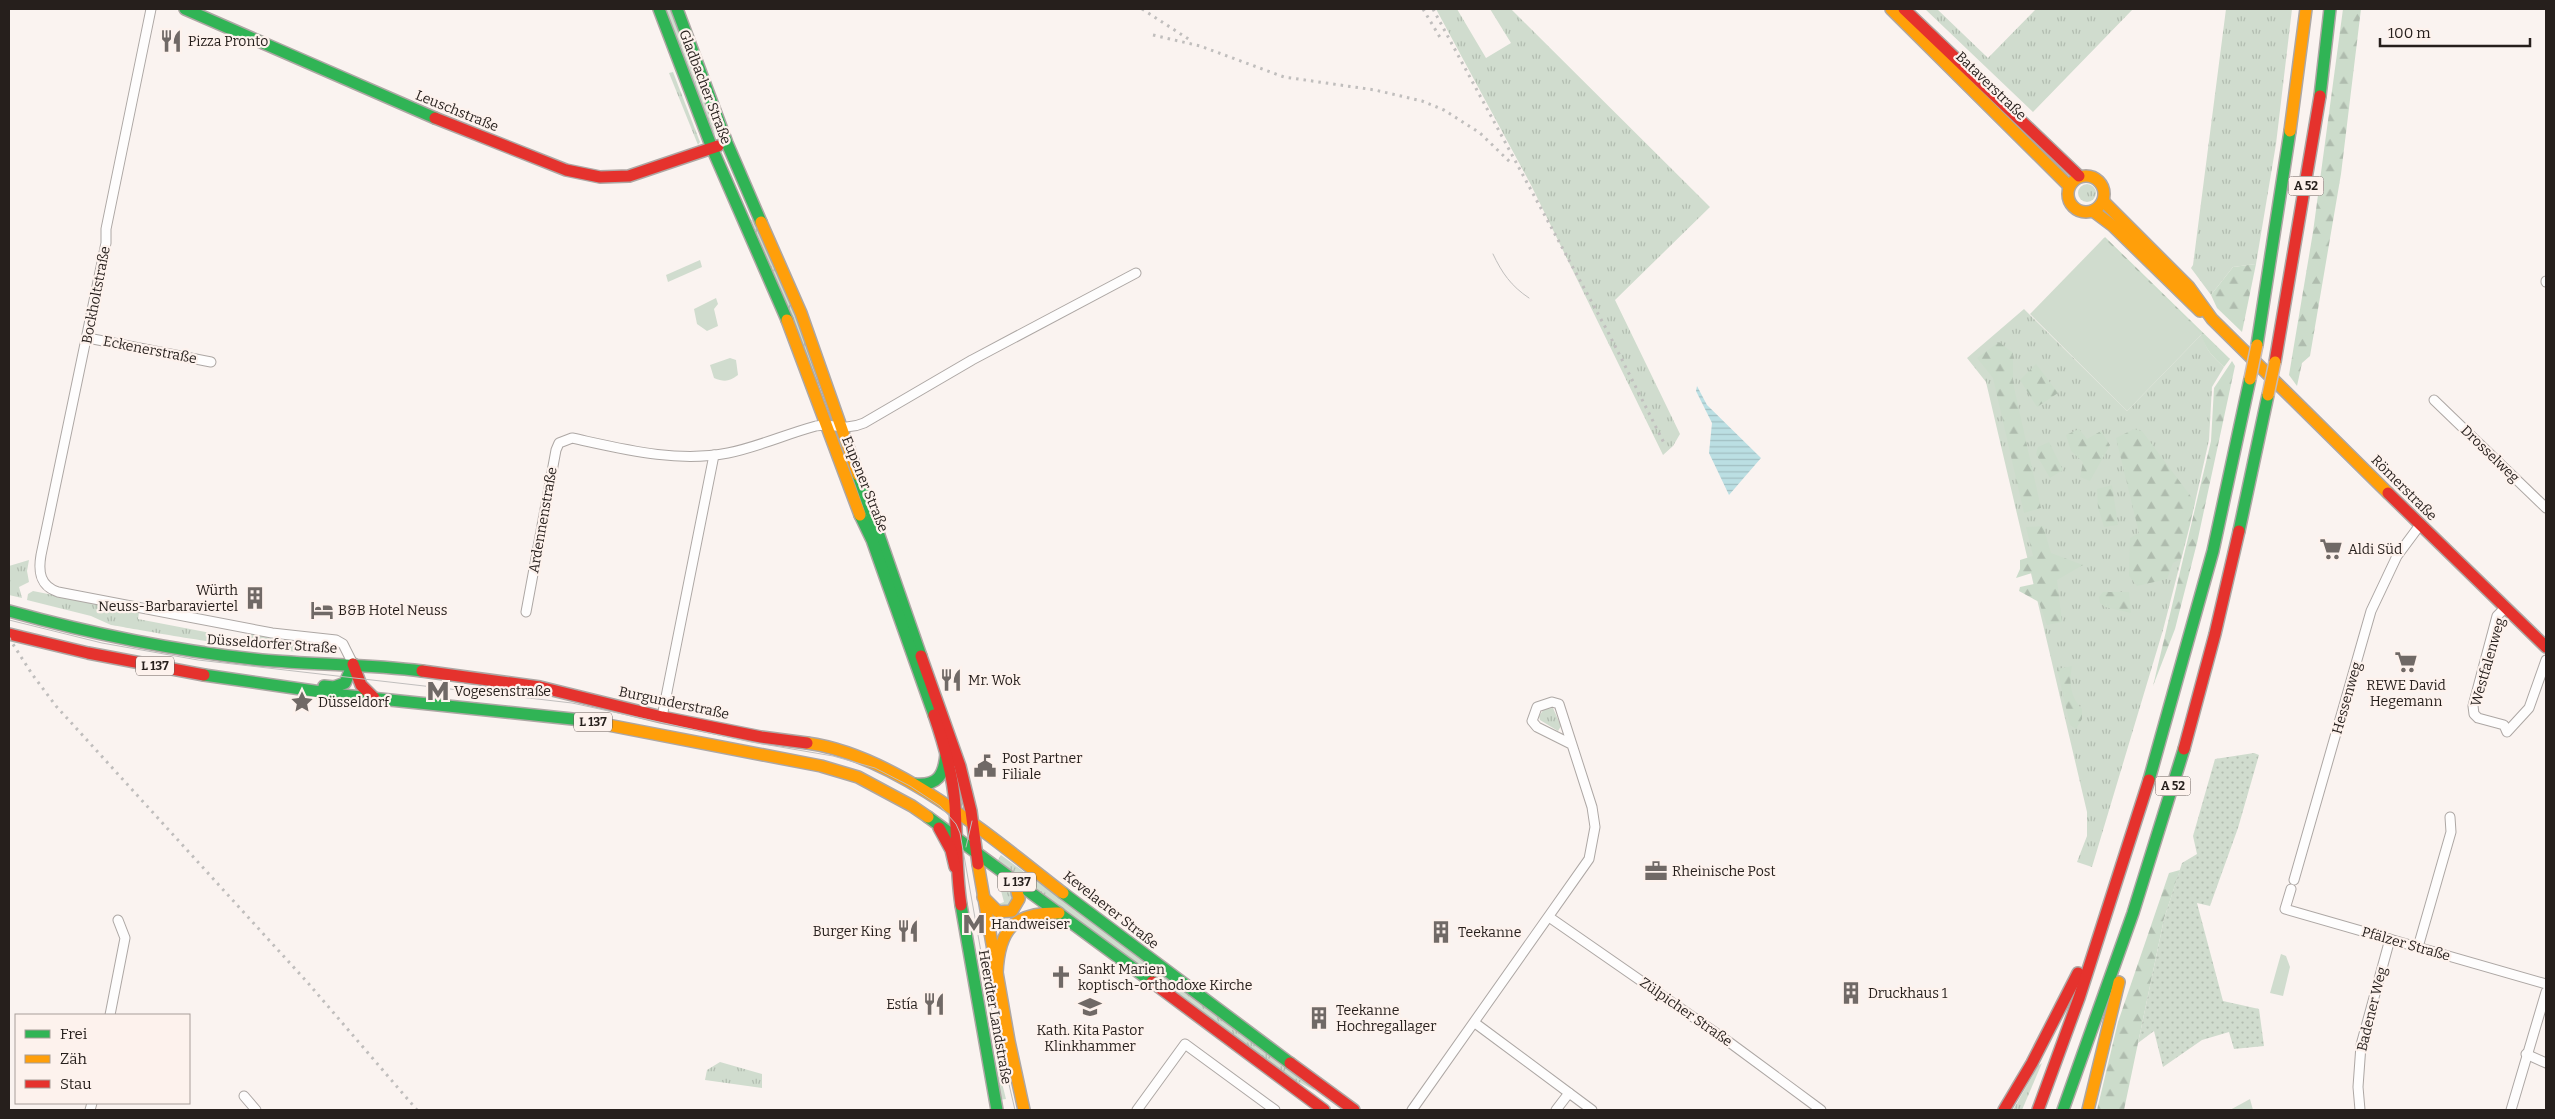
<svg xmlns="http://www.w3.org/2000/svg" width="2555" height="1119" font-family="Bitter,serif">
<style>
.grass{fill:url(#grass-tufts)}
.forest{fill:url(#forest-firs)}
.park{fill:#d0dcce}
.garden{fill:url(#garden-dots)}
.water{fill:url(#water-rules)}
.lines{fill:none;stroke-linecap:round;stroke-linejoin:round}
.street-casing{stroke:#ada7a4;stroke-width:11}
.fast-casing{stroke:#ada7a4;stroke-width:14}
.slow-casing{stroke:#ada7a4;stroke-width:14}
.jam-casing{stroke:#ada7a4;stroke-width:14}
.street{stroke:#fefdfd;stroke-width:9}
.fast{stroke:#30b455;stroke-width:11}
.slow{stroke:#ff9f0a;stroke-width:11}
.jam{stroke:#e5322d;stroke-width:11}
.tram{stroke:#c0bebd;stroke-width:1}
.rail{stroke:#c0bebd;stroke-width:3;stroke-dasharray:2.5 5;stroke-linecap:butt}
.slow-bridge-casing{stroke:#c6bbb7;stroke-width:14;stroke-linecap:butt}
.slow-bridge{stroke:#ff9f0a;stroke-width:11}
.labels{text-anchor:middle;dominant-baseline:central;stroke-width:4.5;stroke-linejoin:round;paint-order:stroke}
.shield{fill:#fdf2ed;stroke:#665e5b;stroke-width:1}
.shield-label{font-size:12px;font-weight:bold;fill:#261f1c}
.poi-label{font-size:14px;fill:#261f1c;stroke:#fdf2ed;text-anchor:start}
.street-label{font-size:14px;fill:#261f1c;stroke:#fdf2ed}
</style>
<defs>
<pattern id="grass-tufts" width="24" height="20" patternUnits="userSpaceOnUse" patternTransform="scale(1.25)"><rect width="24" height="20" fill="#d0dcce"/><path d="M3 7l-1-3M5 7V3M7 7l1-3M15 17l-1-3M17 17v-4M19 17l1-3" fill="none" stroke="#b2bcb0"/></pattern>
<pattern id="forest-firs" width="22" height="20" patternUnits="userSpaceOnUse" patternTransform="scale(1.25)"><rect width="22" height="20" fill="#ccdccb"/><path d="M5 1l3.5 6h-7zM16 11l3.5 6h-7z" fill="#afbcae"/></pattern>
<pattern id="garden-dots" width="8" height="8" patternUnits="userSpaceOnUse" patternTransform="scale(1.25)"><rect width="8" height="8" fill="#d0dcce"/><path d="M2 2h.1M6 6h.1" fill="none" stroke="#b2bcb0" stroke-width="1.8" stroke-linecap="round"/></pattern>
<pattern id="water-rules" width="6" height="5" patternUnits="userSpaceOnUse" patternTransform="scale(1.25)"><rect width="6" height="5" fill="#bbdfe3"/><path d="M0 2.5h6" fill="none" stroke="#a1bfc2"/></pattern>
</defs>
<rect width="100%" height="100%" fill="#faf3f0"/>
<g class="grass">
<polygon points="664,9 671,9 714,126 715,136"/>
<polygon points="1436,9 1457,9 1486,58 1511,43 1490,9 1511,9 1710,207 1615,300 1680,434 1673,446 1663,455 1531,185"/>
<polygon points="1925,9 1937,9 1988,58 2036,9 2133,9 2033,112"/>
<polygon points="2226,9 2292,9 2276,144 2256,264 2233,267 2211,295 2191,268 2193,265"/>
<polygon points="673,72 700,142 698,145 669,73"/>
<circle cx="2087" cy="193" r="9"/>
<polygon points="754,219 786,288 822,384 820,385 817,384 793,318 751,220"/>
<path d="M2024 309 2127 411 2202 334C2205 349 2213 357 2224 367L2212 387 2209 440 2190 525 2163 630 2092 867 2077 862 2087 836V812L1986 382 1967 358Z"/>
<polygon points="29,560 27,571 29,582 19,587 22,598 9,595 9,566"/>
<path d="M33 591 139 612 138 619 247 640 249 633 293 642 330 645 331 648C315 663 141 630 111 625L91 616 27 600 28 594Z"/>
<polygon points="1553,708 1561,726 1558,731 1540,720 1539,716 1544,709"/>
<polygon points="1001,855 1315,1087 1314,1090 1291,1078 998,860"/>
<polygon points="1003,883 1016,891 1015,900 1005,908 996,905 1004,902 1000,887"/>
<polygon points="993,977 1007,1059 988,978"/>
<polygon points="720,1062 762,1074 762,1088 705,1080 707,1070"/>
<polygon points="2042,1063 2022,1110 2013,1110 2038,1066"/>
<polygon points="998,1067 1006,1099 999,1100 993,1068"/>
</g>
<g class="forest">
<polygon points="2343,9 2361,9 2341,174 2310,356 2302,363 2297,386 2289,375 2313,232"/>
<path d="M2105 237 2230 359 2224 367C2213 357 2205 349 2201 334L2104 239 2096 247Z"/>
<polygon points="2256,264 2242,332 2217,308 2211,295 2233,267"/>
<polygon points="1999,342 2013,353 2013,383 2041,508 2024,513 1993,378 1977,358"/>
<polygon points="2232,361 2235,366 2197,543 2175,629 2153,686 2211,441 2214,388"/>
<polygon points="2036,364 2058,393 2037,407 2020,380"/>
<polygon points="2079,429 2087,439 2101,431 2110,445 2090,481 2080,477 2083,462 2071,451 2066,435"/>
<polygon points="2134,429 2142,431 2195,502 2181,559 2173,563 2167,579 2137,586 2129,576 2130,538 2139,533 2116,438"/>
<polygon points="2049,442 2063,470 2050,478 2036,454 2038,447"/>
<polygon points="2112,485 2118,525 2104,527 2098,507 2097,489"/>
<polygon points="2043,526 2051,553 2083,565 2057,580 2062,622 2047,625 2039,602 2019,591 2020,587 2034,584 2032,573 2016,578 2020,569 2020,560 2033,556 2026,527"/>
<polygon points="2103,592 2129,592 2131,613 2105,607 2100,603 2099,597"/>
<path d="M2072 666C2069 683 2070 696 2082 709V719L2076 729 2070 725 2057 669Z"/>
<polygon points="2180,870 2164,919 2124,1110 2097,1110 2118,1022 2169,873"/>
</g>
<g class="park">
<polygon points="2104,238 2202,334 2127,411 2030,314"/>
<polygon points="700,260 702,267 668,282 666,275"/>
<polygon points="716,298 718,304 714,309 718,326 707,331 697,324 694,309"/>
<path d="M730 358 736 360 738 375C729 382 724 382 714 378L710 365Z"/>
<polygon points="2281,954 2286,956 2290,967 2283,996 2270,993"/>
<polygon points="2250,1099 2253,1110 2230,1110"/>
</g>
<polygon class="garden" points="2254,753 2259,755 2238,828 2210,906 2197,903 2223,1001 2259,1009 2264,1046 2234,1049 2229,1032 2202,1040 2163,1067 2154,1031 2138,1043 2164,919 2182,863 2197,854 2193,836 2215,759"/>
<polygon class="water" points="1697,386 1707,405 1761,458 1729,495 1709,453 1712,423 1696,391"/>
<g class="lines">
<defs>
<g id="street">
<path d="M151 9 106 229V243L41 555C38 572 40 586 58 592L272 633 336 640 343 644 353 664"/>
<polyline points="2546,281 2546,282"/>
<polyline points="88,338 211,362"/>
<polyline points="2434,400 2546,508"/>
<polyline points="2505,608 2497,616 2473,706 2474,714 2478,718 2504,725 2507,732 2529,708 2546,660"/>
<path d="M526 612 556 450 559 443 572 438C623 449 676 463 728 453 758 447 786 434 816 426 833 422 843 432 864 423L972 360 1136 273"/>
<polyline points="662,717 714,455"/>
<polyline points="2294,880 2371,611 2397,556 2420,525"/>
<polyline points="2291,889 2285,909 2546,984"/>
<polyline points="1549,917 1729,1042 1821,1110"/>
<polyline points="2418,947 2451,832 2450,817"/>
<polyline points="110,1015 125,938 118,920"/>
<polyline points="1475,1023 1592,1110"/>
<polyline points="2526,1054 2546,1063"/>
<polyline points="244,1096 256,1110"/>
<polyline points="90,1110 92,1103"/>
<polyline points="1137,1110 1185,1044 1275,1110"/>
<polyline points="1412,1110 1589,859 1595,827 1592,807 1559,704 1552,702 1537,707 1532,721 1537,727 1571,744"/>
<polyline points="1556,1110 1569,1093"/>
<polyline points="2360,1110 2358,1087 2361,1045 2390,939"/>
<polyline points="2511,1110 2546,992"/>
</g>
<g id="fast">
<polyline points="185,9 435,118"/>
<polyline points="659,9 712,148 787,320"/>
<polyline points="677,9 727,143 761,222"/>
<polyline points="2320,96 2330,9"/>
<polyline points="2257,345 2290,131"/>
<polyline points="858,475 921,656"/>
<polyline points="860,515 872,540 934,715"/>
<polyline points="2239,531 2268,395"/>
<path d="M9 611C92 634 176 651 262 660 315 665 369 664 422 671"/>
<polyline points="204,675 342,695 582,720 608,725"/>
<polyline points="324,686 334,687 345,683 353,664"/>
<polyline points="2149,780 2213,551 2250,379"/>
<path d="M915 784C938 786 944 775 946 754"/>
<polyline points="928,817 1152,982"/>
<polyline points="1063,893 1290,1063"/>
<polyline points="961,905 997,1110"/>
<polyline points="2063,1110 2133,913 2184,749"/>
</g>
<g id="slow">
<polyline points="1891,9 2069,186"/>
<polyline points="2290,131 2306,9"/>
<circle cx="2086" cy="194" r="18"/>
<polyline points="2103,201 2189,287 2212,319 2388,493"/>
<polyline points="2093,211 2113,226 2200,311"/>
<polyline points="761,222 801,313 858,475"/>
<polyline points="787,320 860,515"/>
<polyline points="608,725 821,766 858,777 912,806 928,817"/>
<path d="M807 743C897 755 993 839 1063 893"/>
<polyline points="978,864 1009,1041 1024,1110"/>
<polyline points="983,897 998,912 1012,911 1019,899 1014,880"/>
<path d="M997 973C999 929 1014 912 1059 913"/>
<polyline points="2088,1110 2119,982"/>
</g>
<g id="jam">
<polyline points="1904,9 2079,176"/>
<polyline points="435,118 566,170 600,177 629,176 718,146"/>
<polyline points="2275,362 2320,96"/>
<polyline points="2388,493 2546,647"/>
<polyline points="9,634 88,653 204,675"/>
<polyline points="921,656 960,766 971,811 978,864"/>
<polyline points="353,664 361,685 374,698"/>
<polyline points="422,671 540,687 662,717 761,737 807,743"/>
<path d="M934 715C944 744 953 775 955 805 957 839 956 872 961 905"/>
<polyline points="2184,749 2215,634 2239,531"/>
<polyline points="939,828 951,850 955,867"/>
<polyline points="1152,982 1324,1110"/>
<polyline points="1290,1063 1354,1110"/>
<polyline points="2004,1110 2032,1063 2078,973"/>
<polyline points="2038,1110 2079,998 2149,780"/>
</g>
</defs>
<use href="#street" class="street-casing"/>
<use href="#fast" class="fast-casing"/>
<use href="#slow" class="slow-casing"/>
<use href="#jam" class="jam-casing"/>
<use href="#street" class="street"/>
<use href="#fast" class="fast"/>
<use href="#slow" class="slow"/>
<use href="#jam" class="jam"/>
<g class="tram">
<path d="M1493 254C1502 273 1511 286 1529 298"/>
<polyline points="9,620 102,643 198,660 572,703 751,742 833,756 875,768 910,786 940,806 956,824 960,833 990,1003 1015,1110"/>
<polyline points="994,778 996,775"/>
<polyline points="966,847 972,821"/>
</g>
<g class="rail">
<polyline points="1142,9 1190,40"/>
<polyline points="1423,9 1441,39"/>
<polyline points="1433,9 1609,334 1665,445"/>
<polyline points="1153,35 1200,46 1284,77 1375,90 1422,101 1444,110 1480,133 1511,163"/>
<polyline points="9,638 32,674 56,706 308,983 417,1110"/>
</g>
<defs>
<g id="slow-bridge">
<polyline points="2250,379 2257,345"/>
<polyline points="2268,395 2275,362"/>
</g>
</defs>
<use href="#slow-bridge" class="slow-bridge-casing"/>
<use href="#slow-bridge" class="slow-bridge"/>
</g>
<defs>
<symbol id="restaurant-bare" viewBox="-9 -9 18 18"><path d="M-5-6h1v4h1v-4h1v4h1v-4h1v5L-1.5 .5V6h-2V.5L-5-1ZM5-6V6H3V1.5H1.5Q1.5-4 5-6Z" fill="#706966" stroke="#fdf2ed" stroke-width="2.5" paint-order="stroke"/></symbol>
<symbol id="supermarket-bare" viewBox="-9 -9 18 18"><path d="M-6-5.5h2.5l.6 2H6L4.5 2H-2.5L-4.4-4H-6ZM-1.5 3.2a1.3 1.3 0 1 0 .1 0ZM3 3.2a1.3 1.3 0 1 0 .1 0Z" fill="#706966" stroke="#fdf2ed" stroke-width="2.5" paint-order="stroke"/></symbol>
<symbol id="building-bare" viewBox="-9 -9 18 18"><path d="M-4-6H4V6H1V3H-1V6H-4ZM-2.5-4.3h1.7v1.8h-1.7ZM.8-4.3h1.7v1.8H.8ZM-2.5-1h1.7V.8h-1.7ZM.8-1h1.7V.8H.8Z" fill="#706966" stroke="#fdf2ed" stroke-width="2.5" paint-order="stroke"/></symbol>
<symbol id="hotel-bare" viewBox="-9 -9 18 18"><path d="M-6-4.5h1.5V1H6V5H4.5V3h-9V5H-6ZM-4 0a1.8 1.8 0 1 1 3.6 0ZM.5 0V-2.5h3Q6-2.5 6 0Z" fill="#706966" stroke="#fdf2ed" stroke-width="2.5" paint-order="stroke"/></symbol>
<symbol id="metro-bare" viewBox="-9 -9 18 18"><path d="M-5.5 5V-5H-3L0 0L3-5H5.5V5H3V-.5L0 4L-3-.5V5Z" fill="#706966" stroke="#fdf2ed" stroke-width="2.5" paint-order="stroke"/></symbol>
<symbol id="sight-bare" viewBox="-9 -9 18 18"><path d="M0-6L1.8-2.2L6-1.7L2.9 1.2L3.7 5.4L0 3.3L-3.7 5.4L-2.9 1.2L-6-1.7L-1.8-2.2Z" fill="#706966" stroke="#fdf2ed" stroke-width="2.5" paint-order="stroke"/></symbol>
<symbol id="civic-bare" viewBox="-9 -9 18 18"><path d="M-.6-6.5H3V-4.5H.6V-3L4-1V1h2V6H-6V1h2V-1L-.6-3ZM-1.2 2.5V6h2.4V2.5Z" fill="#706966" stroke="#fdf2ed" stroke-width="2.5" paint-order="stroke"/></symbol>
<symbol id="office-bare" viewBox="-9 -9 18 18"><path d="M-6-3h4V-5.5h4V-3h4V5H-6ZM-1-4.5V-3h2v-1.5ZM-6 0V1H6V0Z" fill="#706966" stroke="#fdf2ed" stroke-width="2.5" paint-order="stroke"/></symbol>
<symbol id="church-bare" viewBox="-9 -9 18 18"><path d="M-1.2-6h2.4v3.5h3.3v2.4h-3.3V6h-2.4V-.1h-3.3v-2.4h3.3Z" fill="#706966" stroke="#fdf2ed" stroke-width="2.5" paint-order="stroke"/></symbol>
<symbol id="school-bare" viewBox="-9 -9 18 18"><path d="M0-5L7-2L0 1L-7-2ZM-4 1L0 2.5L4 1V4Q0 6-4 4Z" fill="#706966" stroke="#fdf2ed" stroke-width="2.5" paint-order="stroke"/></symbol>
</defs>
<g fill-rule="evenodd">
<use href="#restaurant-bare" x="155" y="25" width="32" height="32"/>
<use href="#supermarket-bare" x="2315" y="533" width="32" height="32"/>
<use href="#building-bare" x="239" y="582" width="32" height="32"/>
<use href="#hotel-bare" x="306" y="594" width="32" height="32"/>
<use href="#supermarket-bare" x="2390" y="646" width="32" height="32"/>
<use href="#restaurant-bare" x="935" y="664" width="32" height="32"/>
<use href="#metro-bare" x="422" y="675" width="32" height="32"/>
<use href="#sight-bare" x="286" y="686" width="32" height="32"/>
<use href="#civic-bare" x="969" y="750" width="32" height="32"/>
<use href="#office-bare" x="1640" y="855" width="32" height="32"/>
<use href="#metro-bare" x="958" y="908" width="32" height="32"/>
<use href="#restaurant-bare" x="892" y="915" width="32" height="32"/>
<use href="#building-bare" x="1425" y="916" width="32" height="32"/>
<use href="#church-bare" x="1045" y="961" width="32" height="32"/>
<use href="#building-bare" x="1835" y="977" width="32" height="32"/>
<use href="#restaurant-bare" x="918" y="988" width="32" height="32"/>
<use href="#school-bare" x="1074" y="991" width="32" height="32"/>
<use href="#building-bare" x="1303" y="1002" width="32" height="32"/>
</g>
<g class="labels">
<g class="shield">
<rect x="2288.5" y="176.5" width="35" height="19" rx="4"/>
<rect x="136" y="656.5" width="38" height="19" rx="4"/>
<rect x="574" y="712.5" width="38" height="19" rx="4"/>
<rect x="2155.5" y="776.5" width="35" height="19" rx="4"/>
<rect x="998" y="872.5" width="38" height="19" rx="4"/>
</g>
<g class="shield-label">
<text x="2306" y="186">A 52</text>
<text x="155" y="666">L 137</text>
<text x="593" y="722">L 137</text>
<text x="2173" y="786">A 52</text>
<text x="1017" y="882">L 137</text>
</g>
<g class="poi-label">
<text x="188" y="41">Pizza Pronto</text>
<text x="2348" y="549">Aldi Süd</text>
<text x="238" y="590" text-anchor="end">Würth<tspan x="238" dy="16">Neuss-Barbaraviertel</tspan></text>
<text x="338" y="610">B&amp;B Hotel Neuss</text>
<text x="968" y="680">Mr. Wok</text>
<text x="2406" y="685" text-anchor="middle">REWE David<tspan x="2406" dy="16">Hegemann</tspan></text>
<text x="454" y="691">Vogesenstraße</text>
<text x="318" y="702">Düsseldorf</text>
<text x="1002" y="758">Post Partner<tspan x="1002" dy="16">Filiale</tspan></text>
<text x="1672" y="871">Rheinische Post</text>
<text x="991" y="924">Handweiser</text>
<text x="891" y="931" text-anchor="end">Burger King</text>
<text x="1458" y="932">Teekanne</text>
<text x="1078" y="969">Sankt Marien<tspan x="1078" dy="16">koptisch-orthodoxe Kirche</tspan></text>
<text x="1868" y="993">Druckhaus 1</text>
<text x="918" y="1004" text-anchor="end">Estía</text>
<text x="1336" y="1010">Teekanne<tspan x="1336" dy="16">Hochregallager</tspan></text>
<text x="1090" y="1030" text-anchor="middle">Kath. Kita Pastor<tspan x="1090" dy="16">Klinkhammer</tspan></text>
</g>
<g class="street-label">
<text transform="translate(1991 86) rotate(44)">Bataverstraße</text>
<text transform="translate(705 87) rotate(69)">Gladbacher Straße</text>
<text transform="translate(457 111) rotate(22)">Leuschstraße</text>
<text transform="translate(96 295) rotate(-79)">Bockholtstraße</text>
<text transform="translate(150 350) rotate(11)">Eckenerstraße</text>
<text transform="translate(2490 454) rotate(44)">Drosselweg</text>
<text transform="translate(865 484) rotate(68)">Eupener Straße</text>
<text transform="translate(2404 488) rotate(45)">Römerstraße</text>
<text transform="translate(543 520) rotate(-80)">Ardennenstraße</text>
<text transform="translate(272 644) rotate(4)">Düsseldorfer Straße</text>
<text transform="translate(2488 662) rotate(-74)">Westfalenweg</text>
<text transform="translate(2347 698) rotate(-74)">Hessenweg</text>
<text transform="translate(674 703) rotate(12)">Burgunderstraße</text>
<text transform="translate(1111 910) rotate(38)">Kevelaerer Straße</text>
<text transform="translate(2406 944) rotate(16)">Pfälzer Straße</text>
<text transform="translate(2372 1009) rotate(-76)">Badener Weg</text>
<text transform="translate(1686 1012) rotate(35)">Zülpicher Straße</text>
<text transform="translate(995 1017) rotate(80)">Heerdter Landstraße</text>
</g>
</g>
<rect width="2555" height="1119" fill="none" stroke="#261f1c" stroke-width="20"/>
<rect x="15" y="1014" width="175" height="90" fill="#fdf2ed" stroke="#a79e99"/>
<rect x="25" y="1030" width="25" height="8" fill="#30b455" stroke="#a79e99"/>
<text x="60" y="1039" font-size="15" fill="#261f1c">Frei</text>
<rect x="25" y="1055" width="25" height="8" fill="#ff9f0a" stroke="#a79e99"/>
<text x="60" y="1064" font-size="15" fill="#261f1c">Zäh</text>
<rect x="25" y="1080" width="25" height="8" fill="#e5322d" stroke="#a79e99"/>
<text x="60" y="1089" font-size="15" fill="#261f1c">Stau</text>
<path d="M2380 38v8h150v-8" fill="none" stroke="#261f1c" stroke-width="2.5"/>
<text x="2388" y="38" font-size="15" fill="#261f1c" stroke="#fdf2ed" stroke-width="4" paint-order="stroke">100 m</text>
</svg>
